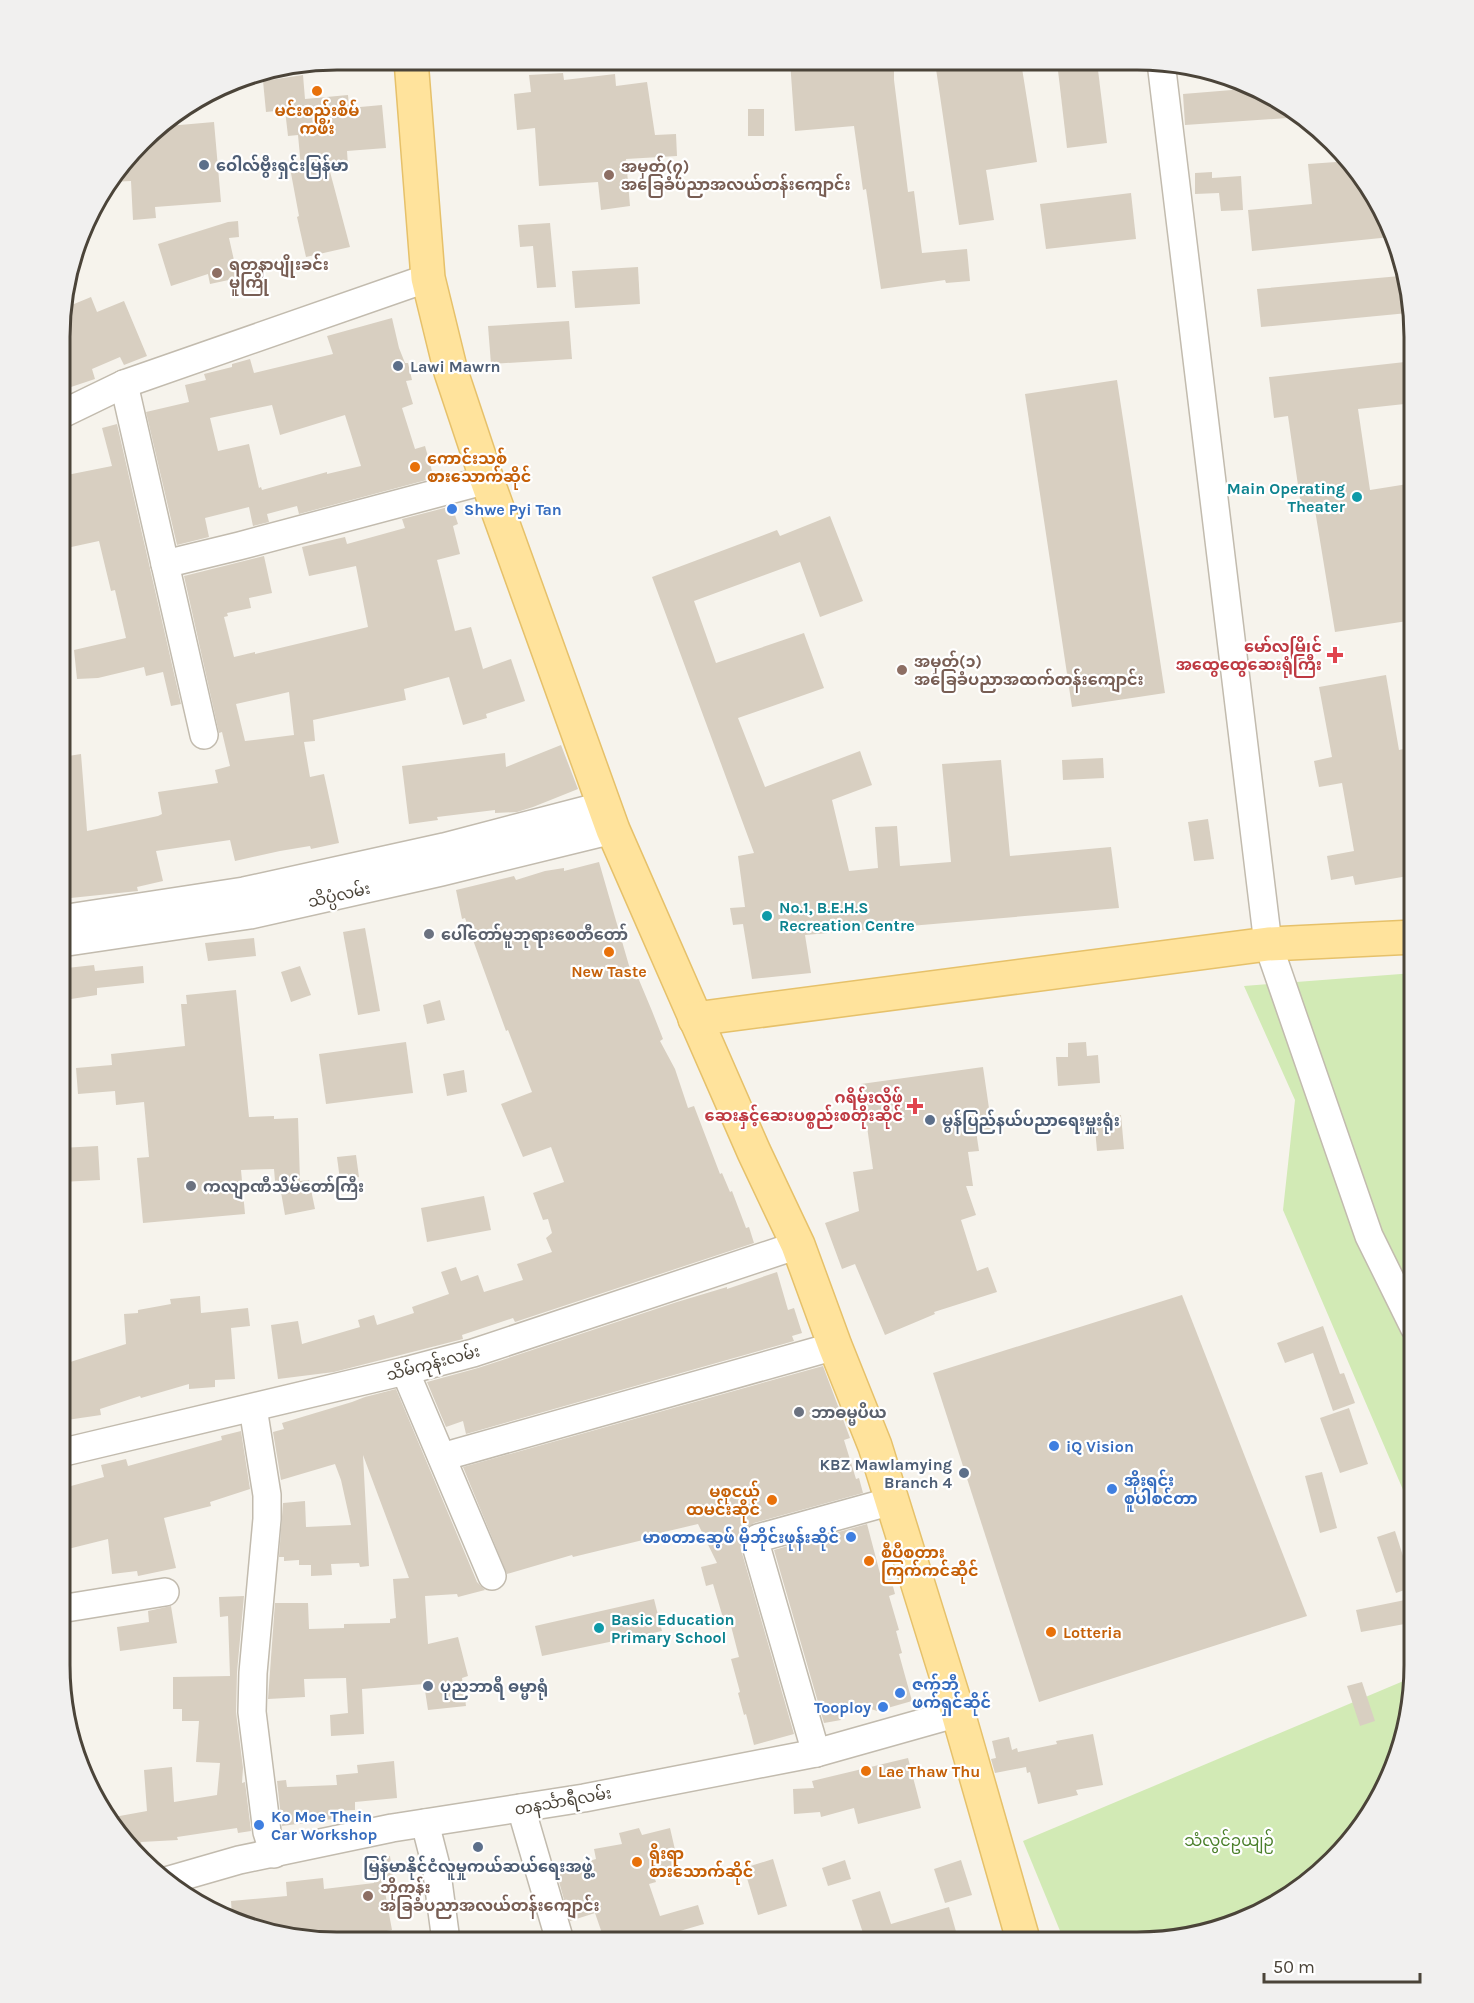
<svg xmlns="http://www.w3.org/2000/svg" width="1474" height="2003" font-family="Karla,'Noto Sans Myanmar',sans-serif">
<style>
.green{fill:#d2eab5}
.building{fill:#d8cfc1;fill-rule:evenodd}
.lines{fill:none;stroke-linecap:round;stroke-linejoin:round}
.minor-casing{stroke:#c2bbae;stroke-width:30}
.major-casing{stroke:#e6c16a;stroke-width:36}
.minor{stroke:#fff;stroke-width:27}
.major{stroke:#ffe39c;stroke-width:33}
.food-dot{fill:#e8710a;stroke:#fff;stroke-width:2}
.service-dot{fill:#5c6f8a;stroke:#fff;stroke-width:2}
.education-dot{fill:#8d6e63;stroke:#fff;stroke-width:2}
.culture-dot{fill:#0f9aa8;stroke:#fff;stroke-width:2}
.shop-dot{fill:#3f7fe0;stroke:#fff;stroke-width:2}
.health-dot{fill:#e0444e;stroke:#fff;stroke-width:2}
.worship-dot{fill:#6b7280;stroke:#fff;stroke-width:2}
.labels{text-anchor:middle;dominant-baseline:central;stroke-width:4.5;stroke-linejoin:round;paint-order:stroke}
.food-label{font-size:16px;font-weight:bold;fill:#c56008;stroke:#fff;text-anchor:start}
.service-label{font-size:16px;font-weight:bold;fill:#4e5e75;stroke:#fff;text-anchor:start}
.education-label{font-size:16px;font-weight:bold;fill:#785e54;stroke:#fff;text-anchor:start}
.culture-label{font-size:16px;font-weight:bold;fill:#0d838f;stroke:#fff;text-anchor:start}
.shop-label{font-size:16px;font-weight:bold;fill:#366cbe;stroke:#fff;text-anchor:start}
.health-label{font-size:16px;font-weight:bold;fill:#be3a42;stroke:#fff;text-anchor:end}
.street-label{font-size:16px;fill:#4b4439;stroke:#fff}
.worship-label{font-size:16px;font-weight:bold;fill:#5b616d;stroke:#fff;text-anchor:start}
.park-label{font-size:16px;fill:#4a7f2a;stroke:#fff}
.rim{fill:none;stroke:#4b4439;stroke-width:3}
</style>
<rect width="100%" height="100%" fill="#f6f3ec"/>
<g class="green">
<polygon points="1414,973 1413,1513 1283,1210 1295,1100 1244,986"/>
<polygon points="1413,1677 1399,1755 1367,1820 1319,1874 1260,1914 1137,1943 1065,1943 1023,1841"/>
</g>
<g class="building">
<polygon points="790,61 894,62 894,80 908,192 914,191 922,253 967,249 970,281 946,283 945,280 881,289 866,189 863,190 854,126 795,131"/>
<polygon points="935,62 1021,62 1037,162 986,170 994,220 959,225"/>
<polygon points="1057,62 1097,62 1107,143 1067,148"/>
<polygon points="563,73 564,80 615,74 616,86 647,82 655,135 676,134 677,156 626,159 630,206 601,210 598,182 539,186 535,128 517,130 514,94 531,92 529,75"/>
<polygon points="303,75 305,99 348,95 349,108 382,105 386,148 347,151 348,166 329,168 350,247 306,257 297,217 299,216 290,168 301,167 298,135 288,136 285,110 266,112 263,81"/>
<polygon points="1244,89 1291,107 1303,117 1185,125 1183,94"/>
<rect x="748" y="109" width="16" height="27"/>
<polygon points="167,121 168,126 214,122 221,202 155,207 156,218 133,220 131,181 111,182 155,129"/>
<polygon points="1350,161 1385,214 1391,237 1252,251 1248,210 1312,204 1308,164"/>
<polygon points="1212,172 1212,178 1241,176 1243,210 1221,211 1219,193 1195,194 1195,173"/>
<polygon points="1131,193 1136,239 1046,249 1040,204"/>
<polygon points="238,221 239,237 229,238 238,278 210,284 208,274 171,286 158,244 228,222"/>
<polygon points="550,223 556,287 537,288 533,246 520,247 518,225"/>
<polygon points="638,267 640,304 575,308 572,271"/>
<polygon points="1400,276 1408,313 1261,327 1257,289"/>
<polygon points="91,297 97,312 124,301 147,356 124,365 120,357 92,369 95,379 62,390 62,309"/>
<path d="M392 318 399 348 405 363H408L412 380 406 381 413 404 402 408 415 449 425 446 434 478 299 514 297 506 267 514 269 522 253 526 249 507 205 518 209 537 177 545 146 412 189 402 185 385 206 380 204 374 232 367V364L250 359 254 373 333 354 327 336ZM272 405 280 435 345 415 361 466 327 474V472L262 490 261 487 259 488 249 444 218 451 210 418Z"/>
<polygon points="569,321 572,359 491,364 488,326"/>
<polygon points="1414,361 1414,403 1358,409 1370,490 1414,483 1414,620 1335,632 1314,504 1301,506 1288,416 1274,418 1269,377"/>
<polygon points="1117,380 1165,693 1072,707 1025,394"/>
<polygon points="117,424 181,704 171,706 163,672 146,676 144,667 98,678 77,679 74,650 126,638 115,590 111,591 99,541 62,549 62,476 112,466 102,428"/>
<path d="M452 506 458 524 453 526 460 554 437 560 455 631 471 627 483 669 511 659 525 701 486 714 487 718 463 725 449 677 404 689 406 700 313 720 315 741 304 742 310 777 324 774 339 843 311 849 310 846 280 851 235 861 230 840 156 851 163 881 137 887 138 891 61 899 62 757 81 754 87 831 158 816 162 814 158 792 218 783 215 770 230 766 222 732 219 733 184 576 264 556 272 593 249 598 251 608 227 613 228 616 224 617 234 657 255 652V654L368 627 356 566 309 576 302 547 345 537 347 544 405 528 402 519ZM289 692 294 735 245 741 236 704Z"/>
<polygon points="830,516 863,601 820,617 800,562 694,601 716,663 804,633 824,688 738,718 765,787 860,751 872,785 832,800 849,871 878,868 875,827 897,826 900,866 951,862 942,764 1001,760 1010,856 1111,847 1119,908 805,935 811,973 752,979 743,924 733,925 730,908 745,907 738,856 754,853 652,577 777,530 780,536"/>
<polygon points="1386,675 1399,750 1414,747 1414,776 1404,778 1414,831 1414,875 1355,885 1353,876 1331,880 1327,856 1354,851 1342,783 1319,787 1314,761 1332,757 1319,687"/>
<polygon points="561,745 578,789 533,807 517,812 495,813 495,810 437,817 438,820 409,824 402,766 505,753 506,767"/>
<polygon points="1103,758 1104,778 1063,780 1062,760"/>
<polygon points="1208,819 1214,859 1194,861 1188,822"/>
<polygon points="599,862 630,969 634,968 652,1011 663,1039 660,1041 675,1069 688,1108 694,1106 720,1174 722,1173 730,1192 732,1191 746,1228 749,1227 754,1243 515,1322 513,1318 462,1335 463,1339 334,1372 278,1379 271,1325 298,1321 302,1344 360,1327 358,1320 374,1315 377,1325 414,1313 412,1307 449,1294 441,1272 456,1267 461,1281 478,1275 484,1292 523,1280 517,1264 552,1252 546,1238 552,1233 548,1219 543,1220 533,1193 564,1182 551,1147 523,1157 501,1104 532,1092 508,1030 506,1031 465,918 462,919 456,890 514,876 516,880 545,871 564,868 564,871"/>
<polygon points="365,928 380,1011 358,1015 343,932"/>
<polygon points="254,938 256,956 208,961 205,943"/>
<polygon points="94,965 95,971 143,966 144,983 97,988 97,995 71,999 67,968"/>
<polygon points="300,966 311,995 291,1002 281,972"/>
<polygon points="236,990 249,1117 274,1116 274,1119 298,1118 300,1181 309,1180 315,1209 285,1215 279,1181 275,1181 274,1169 241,1170 245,1214 143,1223 137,1158 149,1157 144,1102 116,1105 115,1091 78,1094 76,1068 112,1065 111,1054 185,1046 181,1004 187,1004 186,995"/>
<polygon points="440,1000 445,1020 427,1024 423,1005"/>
<polygon points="406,1042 413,1093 326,1104 319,1054"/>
<polygon points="1086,1042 1087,1056 1098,1055 1100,1083 1058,1086 1056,1057 1068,1057 1068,1043"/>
<polygon points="983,1067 992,1129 976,1131 979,1151 968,1152 973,1186 966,1186 976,1215 961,1220 977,1271 988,1267 997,1292 934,1312 935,1314 885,1335 855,1264 842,1269 825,1223 859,1211 853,1172 873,1169 861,1084"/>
<polygon points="464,1070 467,1092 447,1096 443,1074"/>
<polygon points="1121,1115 1124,1149 1097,1151 1094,1117"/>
<polygon points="98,1146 100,1180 61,1182 61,1148"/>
<polygon points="356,1155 359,1177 340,1180 337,1157"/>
<polygon points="484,1196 491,1230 427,1242 421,1208"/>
<polygon points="777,1272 788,1310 794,1308 802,1333 792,1336 794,1341 466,1434 463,1421 446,1427 427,1382 478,1368 677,1302 727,1287 727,1289"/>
<polygon points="1182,1295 1307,1616 1039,1702 933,1373"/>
<polygon points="200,1296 201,1313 248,1308 250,1326 231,1328 235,1379 215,1380 215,1387 189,1389 189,1384 141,1398 140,1396 100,1409 101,1415 60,1421 61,1365 126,1344 124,1314 138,1313 138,1310 171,1304 170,1299"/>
<polygon points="1323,1326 1340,1374 1344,1373 1355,1403 1333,1411 1313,1353 1285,1363 1277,1343"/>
<polygon points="823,1366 850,1438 844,1440 856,1479 859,1478 863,1493 754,1523 745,1529 740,1539 740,1546 794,1734 754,1745 746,1714 744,1715 738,1693 740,1692 731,1659 739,1657 731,1626 726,1628 713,1584 706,1586 701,1567 717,1563 698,1524 643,1537 643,1540 573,1557 572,1555 507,1574 463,1467"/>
<polygon points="396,1389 477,1582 485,1590 458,1597 457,1594 425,1596 428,1644 458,1637 468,1676 462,1678 466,1706 428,1710 424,1684 362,1689 364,1734 331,1736 330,1715 348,1713 346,1678 304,1679 305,1697 268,1699 275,1603 308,1603 309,1629 344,1628 344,1624 390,1623 390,1619 396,1618 393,1579 409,1578 363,1455 369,1566 360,1567 359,1563 331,1564 332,1575 311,1576 311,1565 299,1565 299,1560 284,1561 284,1557 279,1557 283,1503 305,1501 306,1527 351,1525 341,1480 335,1464 281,1480 273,1432 284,1429 282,1423 352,1402 365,1397"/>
<polygon points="1349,1408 1368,1464 1340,1473 1320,1418"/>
<polygon points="241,1431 250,1489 210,1502 211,1506 164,1518 176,1568 138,1576 137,1571 112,1574 108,1539 60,1551 60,1489 104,1477 101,1465 126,1459 128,1466 222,1440 221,1436"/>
<polygon points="1322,1472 1337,1528 1320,1533 1305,1476"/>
<polygon points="867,1524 882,1581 891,1579 895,1594 889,1596 899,1630 896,1631 902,1653 899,1654 912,1701 877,1711 871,1709 840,1714 841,1720 824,1723 774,1550"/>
<polygon points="1395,1531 1413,1587 1396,1593 1377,1537"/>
<polygon points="244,1596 237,1672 236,1712 243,1768 242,1783 245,1782 251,1831 238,1833 237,1828 177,1837 178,1840 141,1842 144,1862 129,1849 116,1829 114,1817 147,1811 144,1770 172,1767 174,1802 217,1795 220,1763 196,1762 199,1721 182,1721 182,1709 173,1709 173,1677 230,1676 228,1616 220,1617 219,1597"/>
<polygon points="654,1599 662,1631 542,1656 535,1626"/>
<polygon points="1405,1600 1410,1623 1361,1632 1356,1610"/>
<polygon points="171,1606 177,1643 120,1651 117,1627 149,1622 148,1611"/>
<polygon points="1362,1682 1375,1721 1360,1726 1347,1686"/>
<polygon points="1093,1734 1103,1785 1076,1790 1078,1795 1038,1804 1030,1772 1027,1773 1026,1767 995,1773 991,1759 996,1758 992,1741 1009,1737 1012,1750 1017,1748 1018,1752 1057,1744 1056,1741"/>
<polygon points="908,1758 921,1808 858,1824 854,1808 821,1817 820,1812 794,1814 793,1789 814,1788 812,1781"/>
<polygon points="394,1761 397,1798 355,1802 355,1810 334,1811 335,1819 312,1821 312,1822 282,1826 277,1781 286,1780 287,1787 337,1785 336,1775 358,1773 357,1765"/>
<polygon points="639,1828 642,1835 670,1828 679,1867 653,1873 656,1882 649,1884 660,1916 698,1905 704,1924 666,1935 668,1942 637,1942 634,1932 605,1942 595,1913 570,1921 556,1871 596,1859 594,1849 622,1844 619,1833"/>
<polygon points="390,1856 395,1891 385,1892 392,1930 354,1937 317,1941 316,1935 292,1937 232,1915 231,1901 287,1896 286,1882 323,1878 324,1889 374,1883 370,1859"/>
<polygon points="773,1859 787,1906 758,1915 744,1868"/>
<polygon points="845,1860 851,1879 828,1886 822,1868"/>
<polygon points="961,1860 972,1895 945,1903 934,1869"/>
<polygon points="880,1891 891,1924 949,1907 959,1942 866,1942 852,1900"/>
</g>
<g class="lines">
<defs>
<g id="minor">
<polyline points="1161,62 1268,944 1369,1236 1414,1327"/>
<polyline points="124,384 204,735"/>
<polyline points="62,414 124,384 428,278"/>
<polyline points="165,564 239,546 487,480"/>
<polyline points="61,919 244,891 444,847 605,805"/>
<polyline points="61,943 250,915 441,872 613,830"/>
<polyline points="405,1371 492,1576"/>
<polyline points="253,1408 267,1495 267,1519 253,1673 252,1712 267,1832 274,1854"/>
<polyline points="60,1453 405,1371 473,1353 798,1245"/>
<polyline points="442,1457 835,1346"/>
<polyline points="60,1609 165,1592"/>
<polyline points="816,1753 755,1542 758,1538 892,1501"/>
<polyline points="521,1808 560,1941"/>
<polyline points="425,1823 436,1866 446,1941"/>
<polyline points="166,1881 239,1860 392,1828 584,1798 816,1753 958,1713"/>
</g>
<g id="major">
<polyline points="411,60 428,278 451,372 487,480 613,830 754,1152 798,1245 835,1346 875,1446 958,1713 1024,1943"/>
<polyline points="695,1019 1268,944 1414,937"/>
</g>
</defs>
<use href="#minor" class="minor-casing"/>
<use href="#major" class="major-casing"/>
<use href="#minor" class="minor"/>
<use href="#major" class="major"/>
</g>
<g class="food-dot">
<circle cx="317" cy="91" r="6"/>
<circle cx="415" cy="467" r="6"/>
<circle cx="609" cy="952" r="6"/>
<circle cx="772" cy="1500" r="6"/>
<circle cx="869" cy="1561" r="6"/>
<circle cx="1051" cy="1632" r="6"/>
<circle cx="866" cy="1771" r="6"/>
<circle cx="637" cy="1862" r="6"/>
</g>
<g class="service-dot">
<circle cx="204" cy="165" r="6"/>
<circle cx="398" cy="366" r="6"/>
<circle cx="930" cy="1120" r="6"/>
<circle cx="964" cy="1473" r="6"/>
<circle cx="428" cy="1686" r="6"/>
<circle cx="478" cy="1847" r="6"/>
</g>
<g class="education-dot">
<circle cx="609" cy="175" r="6"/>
<circle cx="217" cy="273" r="6"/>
<circle cx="902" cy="670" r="6"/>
<circle cx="368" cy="1896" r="6"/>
</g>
<g class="culture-dot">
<circle cx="1357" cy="497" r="6"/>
<circle cx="767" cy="916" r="6"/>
<circle cx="599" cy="1628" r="6"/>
</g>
<g class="shop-dot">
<circle cx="452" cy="509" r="6"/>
<circle cx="1054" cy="1446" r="6"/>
<circle cx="1112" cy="1489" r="6"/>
<circle cx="851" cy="1537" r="6"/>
<circle cx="900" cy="1693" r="6"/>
<circle cx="883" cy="1707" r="6"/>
<circle cx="259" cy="1825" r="6"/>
</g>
<g class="health-dot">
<path d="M1332 646h6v6h6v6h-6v6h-6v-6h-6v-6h6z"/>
<path d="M912 1097h6v6h6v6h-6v6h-6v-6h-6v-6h6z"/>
</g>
<g class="worship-dot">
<circle cx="429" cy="934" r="6"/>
<circle cx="191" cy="1186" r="6"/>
<circle cx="799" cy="1412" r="6"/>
</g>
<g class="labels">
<g class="food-label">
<text x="317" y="110" text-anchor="middle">မင်းစည်းစိမ်<tspan x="317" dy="18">ကဖီး</tspan></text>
<text x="427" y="458">ကောင်းသစ်<tspan x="427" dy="18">စားသောက်ဆိုင်</tspan></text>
<text x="609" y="971" text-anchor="middle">New Taste</text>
<text x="760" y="1491" text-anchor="end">မစုငယ်<tspan x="760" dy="18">ထမင်းဆိုင်</tspan></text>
<text x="881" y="1552">စီပီစတား<tspan x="881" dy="18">ကြက်ကင်ဆိုင်</tspan></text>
<text x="1063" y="1632">Lotteria</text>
<text x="878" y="1771">Lae Thaw Thu</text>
<text x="649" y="1853">ရိုးရာ<tspan x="649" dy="18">စားသောက်ဆိုင်</tspan></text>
</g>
<g class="service-label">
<text x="216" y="165">ဝေါလ်ဗွီးရှင်းမြန်မာ</text>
<text x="410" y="366">Lawi Mawrn</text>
<text x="942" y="1120">မွန်ပြည်နယ်ပညာရေးမှူးရုံး</text>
<text x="952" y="1464" text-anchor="end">KBZ Mawlamying<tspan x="952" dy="18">Branch 4</tspan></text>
<text x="440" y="1686">ပုညဘာရီ ဓမ္မာရုံ</text>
<text x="478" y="1866" text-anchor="middle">မြန်မာနိုင်ငံလူမှုကယ်ဆယ်ရေးအဖွဲ့</text>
</g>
<g class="education-label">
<text x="621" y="166">အမှတ်(၇)<tspan x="621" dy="18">အခြေခံပညာအလယ်တန်းကျောင်း</tspan></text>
<text x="229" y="264">ရတနာပျိုးခင်း<tspan x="229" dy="18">မူကြို</tspan></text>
<text x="914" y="661">အမှတ်(၁)<tspan x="914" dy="18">အခြေခံပညာအထက်တန်းကျောင်း</tspan></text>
<text x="380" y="1887">ဘိုကုန်း<tspan x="380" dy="18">အခြခံပညာအလယ်တန်းကျောင်း</tspan></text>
</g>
<g class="culture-label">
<text x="1345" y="488" text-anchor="end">Main Operating<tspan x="1345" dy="18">Theater</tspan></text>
<text x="779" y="907">No.1, B.E.H.S<tspan x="779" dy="18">Recreation Centre</tspan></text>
<text x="611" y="1619">Basic Education<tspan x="611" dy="18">Primary School</tspan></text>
</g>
<g class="shop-label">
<text x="464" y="509">Shwe Pyi Tan</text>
<text x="1066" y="1446">iQ Vision</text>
<text x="1124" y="1480">အိုးရှင်း<tspan x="1124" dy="18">စူပါစင်တာ</tspan></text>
<text x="839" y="1537" text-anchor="end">မာစတာဆေ့ဖ် မိုဘိုင်းဖုန်းဆိုင်</text>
<text x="912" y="1684">ဇက်ဘီ<tspan x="912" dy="18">ဖက်ရှင်ဆိုင်</tspan></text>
<text x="871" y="1707" text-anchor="end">Tooploy</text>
<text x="271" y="1816">Ko Moe Thein<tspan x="271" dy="18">Car Workshop</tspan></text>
</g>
<g class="health-label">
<text x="1322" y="646">မော်လမြိုင်<tspan x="1322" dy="18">အထွေထွေဆေးရုံကြီး</tspan></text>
<text x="903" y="1097">ဂရိမ်းလိဖ်<tspan x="903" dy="18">ဆေးနှင့်ဆေးပစ္စည်းစတိုးဆိုင်</tspan></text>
</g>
<g class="street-label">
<text transform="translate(339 895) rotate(-13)">သိပ္ပံလမ်း</text>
<text transform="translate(433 1363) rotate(-15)">သိမ်ကုန်းလမ်း</text>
<text transform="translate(563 1801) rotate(-10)">တနင်္သာရီလမ်း</text>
</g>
<g class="worship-label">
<text x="441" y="934">ပေါ်တော်မူဘုရားစေတီတော်</text>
<text x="203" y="1186">ကလျာဏီသိမ်တော်ကြီး</text>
<text x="811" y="1412">ဘာဓမ္မပိယ</text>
</g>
<g class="park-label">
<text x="1229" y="1840">သံလွင်ဥယျဉ်</text>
</g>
</g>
<path d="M0 0H1474V2003H0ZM337 70H1137A267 267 0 0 1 1404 337V1665A267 267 0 0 1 1137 1932H337A267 267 0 0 1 70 1665V337A267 267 0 0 1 337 70Z" fill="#f1f0ef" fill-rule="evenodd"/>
<path class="rim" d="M337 70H1137A267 267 0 0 1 1404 337V1665A267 267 0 0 1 1137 1932H337A267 267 0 0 1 70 1665V337A267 267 0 0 1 337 70Z"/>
<path d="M1264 1973v9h156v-9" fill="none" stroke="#4b4439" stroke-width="3"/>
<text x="1273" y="1973" font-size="18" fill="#4b4439" stroke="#ffffff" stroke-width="4.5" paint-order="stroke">50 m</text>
</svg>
